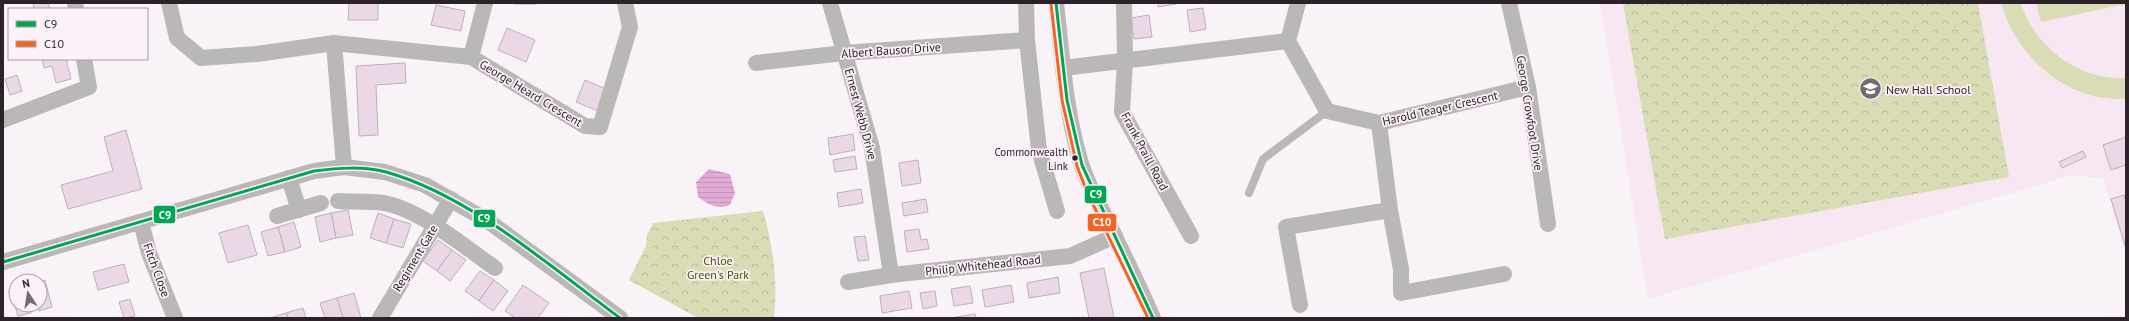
<svg xmlns="http://www.w3.org/2000/svg" width="2129" height="321" font-family="'PT Sans',sans-serif">
<style>
.built{fill:#f6e7f2}
.grass{fill:#d9dcb4}
.park{fill:url(#park-crowns)}
.water{fill:url(#water-rules)}
.building{fill:#ead8e6;stroke:#bab2b8}
.lines{fill:none;stroke-linecap:round;stroke-linejoin:round}
.service{stroke:#b9b8b7;stroke-width:8}
.minor{stroke:#b9b8b7;stroke-width:16}
.bus-1-casing{stroke:#fcf0f9;stroke-width:6}
.bus-2-casing{stroke:#fcf0f9;stroke-width:6}
.bus-1{stroke:#00a651;stroke-width:3}
.bus-2{stroke:#f26522;stroke-width:3}
.bus-dot{fill:#2d222a;stroke:#fcf0f9;stroke-width:1.5}
.labels{text-anchor:middle;dominant-baseline:central;stroke-width:3.5;stroke-linejoin:round;paint-order:stroke}
.bus-label{font-size:11px;fill:#2d222a;stroke:#fcf0f9;text-anchor:end}
.street-label{font-size:12px;fill:#2d222a;stroke:#fcf0f9}
.poi-label{font-size:12px;fill:#2d222a;stroke:#fcf0f9;text-anchor:start}
.park-label{font-size:12px;fill:#4c5307;stroke:#fcf0f9}
.line-badge{stroke:#fcf0f9;stroke-width:1.5}
.badge-label{font-size:11px;text-anchor:middle;font-weight:bold;fill:#fff}
</style>
<defs>
<pattern id="park-crowns" width="20" height="18" patternUnits="userSpaceOnUse"><rect width="20" height="18" fill="#d9dcb4"/><path d="M2 6a3 3 0 1 1 6 0M12 15a3 3 0 1 1 6 0" fill="none" stroke="#bbbc9b"/></pattern>
<pattern id="water-rules" width="6" height="5" patternUnits="userSpaceOnUse"><rect width="6" height="5" fill="#e3aad6"/><path d="M0 2.5h6" fill="none" stroke="#c392b8"/></pattern>
</defs>
<rect width="100%" height="100%" fill="#f9f3f8"/>
<polygon class="built" points="1600,3 2126,3 2126,253 2103,179 2073,175 1648,299"/>
<g class="grass">
<path d="M2001 3H2021C2034 47 2080 81 2126 78V99C2067 102 2017 58 2001 3Z"/>
<polygon points="2036,3 2126,3 2126,4 2041,22"/>
</g>
<g class="park">
<polygon points="1623,3 1978,3 2009,177 1665,239"/>
<path d="M763 211C773 245 778 283 774 318H698L629 280 646 246 647 235 653 223Z"/>
</g>
<path class="water" d="M709 169 730 174 735 193 730 205C717 210 709 205 698 197L696 182Z"/>
<g class="building">
<polygon points="33,3 48,3 50,9 34,9"/>
<polygon points="349,3 378,3 378,20 348,20"/>
<rect x="515" y="3" width="21" height="1"/>
<polygon points="1158,3 1176,3 1176,4 1158,7"/>
<polygon points="436,5 465,11 461,31 431,25"/>
<polygon points="1203,8 1206,29 1190,32 1187,10"/>
<polygon points="1149,15 1152,37 1134,39 1131,18"/>
<polygon points="507,28 535,40 526,62 498,50"/>
<polygon points="42,59 66,59 71,79 56,83 52,66 44,68"/>
<polygon points="405,63 406,83 376,85 378,135 359,136 356,66"/>
<polygon points="17,75 22,91 10,95 5,79"/>
<polygon points="585,80 606,89 598,111 576,102"/>
<polygon points="126,130 142,189 68,209 61,185 113,171 104,137"/>
<polygon points="853,134 855,150 830,155 828,138"/>
<polygon points="2126,137 2126,165 2111,170 2103,145"/>
<polygon points="2083,151 2086,157 2062,168 2059,162"/>
<polygon points="855,156 857,169 835,172 833,160"/>
<polygon points="918,160 921,183 902,186 899,163"/>
<polygon points="861,189 863,203 839,207 837,193"/>
<polygon points="2124,195 2126,202 2126,249 2111,199"/>
<polygon points="926,199 928,212 904,216 902,203"/>
<polygon points="348,210 353,235 336,238 331,213"/>
<polygon points="331,213 336,238 320,242 315,217"/>
<polygon points="378,213 394,219 386,243 370,238"/>
<polygon points="394,219 411,224 403,248 386,243"/>
<polygon points="294,222 301,247 285,252 278,227"/>
<polygon points="248,225 257,255 228,263 219,233"/>
<polygon points="278,227 285,252 268,256 261,232"/>
<polygon points="919,229 921,240 927,239 929,249 907,252 904,231"/>
<polygon points="865,236 869,260 858,261 854,237"/>
<polygon points="438,240 452,250 437,271 423,261"/>
<polygon points="452,250 466,260 450,281 437,271"/>
<polygon points="124,264 129,282 98,290 93,272"/>
<polygon points="1104,268 1114,318 1089,318 1080,273"/>
<polygon points="480,271 494,280 479,301 465,291"/>
<polygon points="1058,277 1060,293 1029,298 1027,283"/>
<polygon points="45,280 52,307 39,311 38,305 40,305 40,282"/>
<polygon points="494,280 508,291 493,311 479,301"/>
<polygon points="523,285 549,303 538,318 515,318 505,311"/>
<polygon points="1011,285 1014,302 985,307 982,290"/>
<polygon points="970,286 973,303 954,306 951,289"/>
<polygon points="16,288 16,305 29,305 31,313 18,316 10,289"/>
<polygon points="909,291 912,308 882,313 880,296"/>
<polygon points="935,291 937,306 923,309 920,293"/>
<polygon points="354,293 361,318 343,318 337,298"/>
<polygon points="337,298 343,318 325,318 320,303"/>
<polygon points="130,299 135,316 124,318 119,302"/>
<polygon points="303,308 306,318 288,318 286,313"/>
<polygon points="286,313 288,318 270,318"/>
<polygon points="975,314 976,318 956,318 956,317"/>
</g>
<g class="lines">
<polyline class="service" points="1249,193 1263,159 1327,111"/>
<g class="minor">
<polyline points="75,3 76,9"/>
<polyline points="169,3 177,38 201,58 257,54 334,43 471,57 585,126 600,127 630,27 625,3"/>
<polyline points="830,3 872,148 891,275"/>
<polyline points="1026,3 1027,40 1039,150 1057,211"/>
<path d="M1056 3C1062 54 1065 107 1079 156 1085 179 1097 201 1108 222 1123 254 1139 285 1153 318"/>
<polyline points="1124,3 1125,61 1122,112 1191,236"/>
<polyline points="1298,3 1288,41 1327,111 1379,123 1528,87"/>
<polyline points="1509,3 1528,87 1548,224"/>
<polyline points="334,43 344,167"/>
<polyline points="471,57 485,3"/>
<polyline points="756,63 844,53 1027,40"/>
<polyline points="1063,68 1288,41"/>
<polyline points="3,120 89,87 84,59"/>
<polyline points="1379,123 1390,210 1401,269 1401,293 1504,274"/>
<polyline points="289,178 299,210"/>
<path d="M338 201C353 202 369 201 384 203 421 210 465 247 495 268"/>
<polyline points="277,216 321,203"/>
<polyline points="141,222 149,253 175,318"/>
<polyline points="3,262 314,171 344,167 385,172 425,185 488,221 620,318"/>
<polyline points="848,282 891,275 1070,256 1115,236"/>
<polyline points="1300,305 1286,227 1390,210"/>
<polyline points="380,318 451,199"/>
</g>
<defs>
<g id="bus-1">
<polyline points="1056,3 1067,100 1082,165 1153,318"/>
<path d="M3 262 314 171C338 168 363 166 386 172 469 195 551 267 620 318"/>
</g>
<polyline id="bus-2" points="1051,4 1062,100 1077,166 1087,192 1148,318"/>
</defs>
<use href="#bus-1" class="bus-1-casing"/>
<use href="#bus-2" class="bus-2-casing"/>
<use href="#bus-1" class="bus-1"/>
<use href="#bus-2" class="bus-2"/>
</g>
<defs>
<symbol id="school-disc" viewBox="-11 -11 22 22"><circle r="9.5" fill="#746b72" stroke="#fcf0f9"/><path d="M0-5L7-2L0 1L-7-2ZM-4 1L0 2.5L4 1V4Q0 6-4 4Z" fill="#fff"/></symbol>
</defs>
<g fill-rule="evenodd">
<use href="#school-disc" x="1858" y="76" width="25" height="25"/>
</g>
<circle class="bus-dot" cx="1075" cy="158" r="3.5"/>
<g class="labels">
<g class="bus-label">
<text x="1068" y="152">Commonwealth<tspan x="1068" dy="14">Link</tspan></text>
</g>
<g class="street-label">
<text transform="translate(891 50) rotate(-4)">Albert Bausor Drive</text>
<text transform="translate(531 93) rotate(31)">George Heard Crescent</text>
<text transform="translate(1440 108) rotate(-13)">Harold Teager Crescent</text>
<text transform="translate(1530 113) rotate(81)">George Crowfoot Drive</text>
<text transform="translate(861 114) rotate(75)">Ernest Webb Drive</text>
<text transform="translate(1145 151) rotate(62)">Frank Praill Road</text>
<text transform="translate(415 258) rotate(-59)">Regiment Gate</text>
<text transform="translate(983 265) rotate(-6)">Philip Whitehead Road</text>
<text transform="translate(157 270) rotate(70)">Fitch Close</text>
</g>
<g class="poi-label">
<text x="1886" y="89">New Hall School</text>
</g>
<g class="park-label">
<text x="718" y="260">Chloe<tspan x="718" dy="14">Green's Park</tspan></text>
</g>
</g>
<g class="line-badge">
<rect x="1084" y="185" width="23" height="19" rx="4" fill="#00a651"/>
<rect x="153" y="205" width="23" height="19" rx="4" fill="#00a651"/>
<rect x="473" y="209" width="23" height="19" rx="4" fill="#00a651"/>
<rect x="1087" y="213" width="30" height="19" rx="4" fill="#f26522"/>
</g>
<g class="badge-label">
<text x="1096" y="198">C9</text>
<text x="165" y="219">C9</text>
<text x="484" y="222">C9</text>
<text x="1102" y="226">C10</text>
</g>
<rect width="2129" height="321" fill="none" stroke="#2d222a" stroke-width="8"/>
<rect x="8" y="8" width="140" height="52" fill="#fcf0f9" stroke="#a99ea6"/>
<rect x="16" y="21" width="20" height="6" fill="#00a651" stroke="#a99ea6"/>
<text x="44" y="28" font-size="12" fill="#2d222a">C9</text>
<rect x="16" y="41" width="20" height="6" fill="#f26522" stroke="#a99ea6"/>
<text x="44" y="48" font-size="12" fill="#2d222a">C10</text>
<g transform="translate(28 293) rotate(348)"><circle r="19" fill="#fcf0f9" stroke="#a99ea6"/>
<path d="M0-3L7 15L0 10L-7 15Z" fill="#746b72"/>
<text y="-6" font-size="11" font-weight="bold" text-anchor="middle" fill="#2d222a">N</text>
</g>
</svg>
